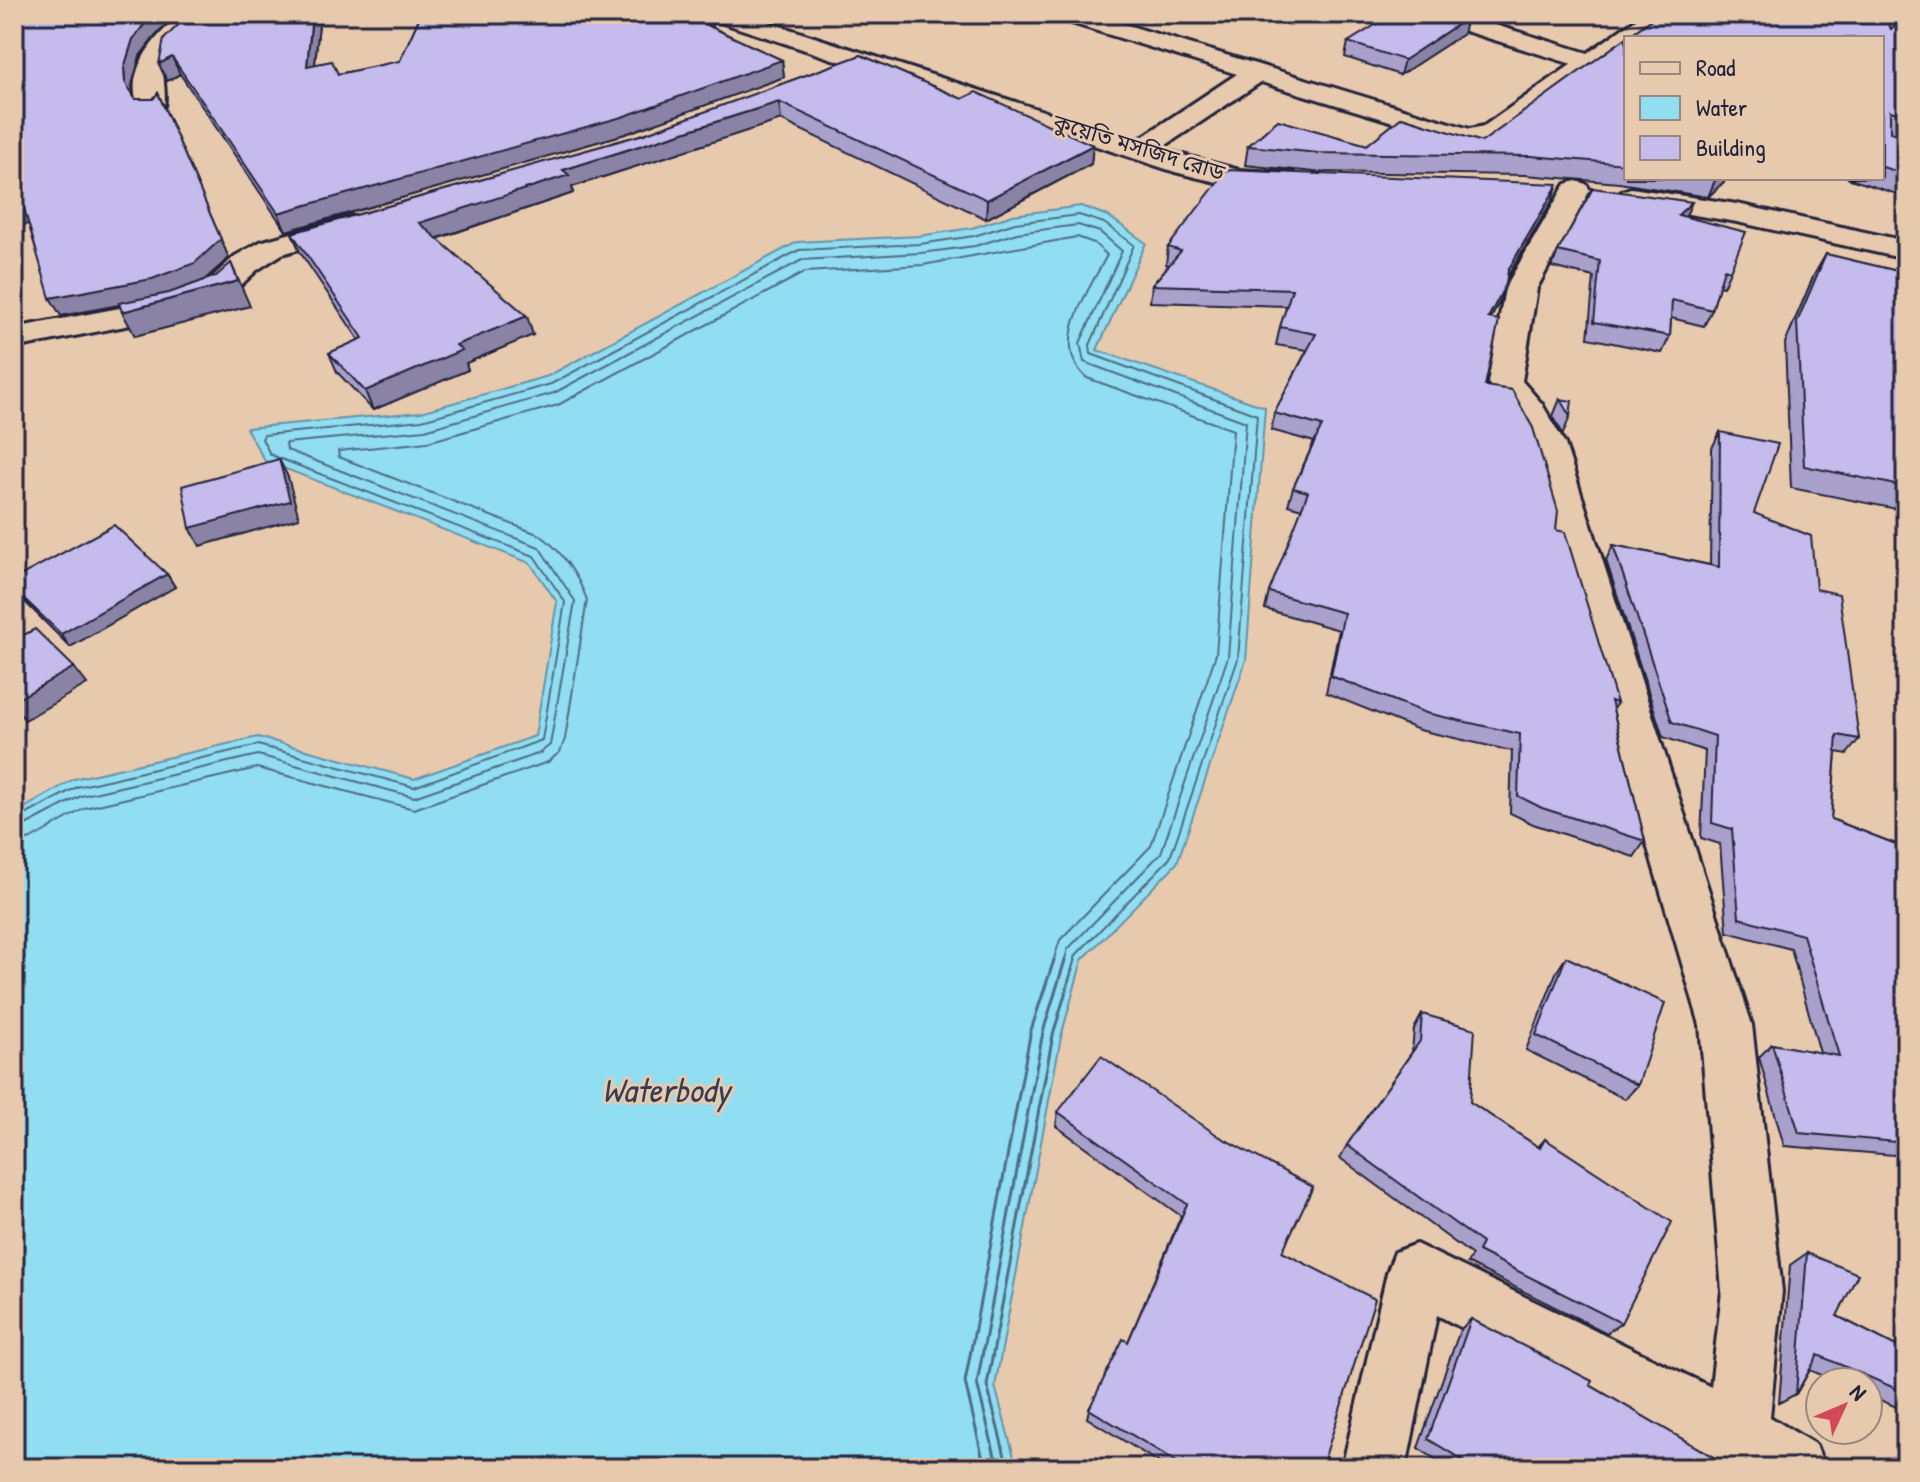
<svg xmlns="http://www.w3.org/2000/svg" width="1920" height="1482" font-family="'Patrick Hand','Noto Sans Bengali',sans-serif">
<style>
.water{fill:#91ddf1;stroke:#6592a8;stroke-width:2}
.lines{fill:none;stroke-linecap:round;stroke-linejoin:round}
.shore-far1{stroke:#4e6d84;stroke-width:2}
.shore{stroke:#4e6d84;stroke-width:3}
.minor-casing{stroke:#22223b;stroke-width:6}
.minor{fill:#e7caae;fill-rule:evenodd}
.wall{fill:#a9a1cb;stroke:#22223b;stroke-width:2}
.shaded-wall{fill:#8a83a5;stroke:#22223b;stroke-width:2}
.building{fill:#c5bbec;stroke:#22223b;stroke-width:2}
.labels{text-anchor:middle;dominant-baseline:central;stroke-width:6;stroke-linejoin:round;paint-order:stroke}
.far-street-label{font-size:22px;fill:#22223b;stroke:#e7caae}
.near-water-label{font-size:34px;font-style:italic;fill:#333e56;stroke:#e7caae}
</style>
<rect width="100%" height="100%" fill="#e7caae"/>
<filter id="ink" filterUnits="userSpaceOnUse"><feTurbulence type="fractalNoise" baseFrequency=".0125" numOctaves="2"/><feDisplacementMap in="SourceGraphic" scale="16" xChannelSelector="R" yChannelSelector="G"/><feConvolveMatrix kernelMatrix="1 2 1 2 8 2 1 2 1" color-interpolation-filters="sRGB"/></filter>
<g filter="url(#ink)">
<polygon class="water" points="1081,206 1108,216 1146,243 1097,350 1265,407 1246,660 1177,863 1082,960 1061,1037 995,1386 1017,1468 14,1468 14,814 74,779 258,737 414,779 535,736 557,602 530,563 265,461 246,428 421,412 548,376 797,242 919,236 972,228 1013,215"/>
<g class="lines">
<g class="shore-far1">
<polyline points="278,458 270,454 262,439 264,435 422,420 551,384 799,250 920,244 974,236 1015,223 1079,215 1104,223 1134,245 1090,345 1091,354 1257,415 1238,659 1170,858 1076,955 1074,962"/>
<polyline points="14,821 77,787 258,745 414,787 542,740 565,602 534,556 281,459"/>
<polyline points="14,831 81,796 258,755 414,797 540,753 550,745 575,601 539,547 287,450 286,443 425,430 554,393 802,260 921,253 975,246 1017,233 1078,225 1100,232 1122,251 1080,343 1084,362 1246,422 1228,657 1161,853 1068,949 1064,962"/>
<path d="M14 843 31 839 85 808 257 768 414 809 548 762 560 752 565 739 587 600C578 575 561 550 540 535L339 457 338 451 428 442 558 405 805 272 923 265 1077 237 1094 243 1107 255C1089 291 1048 345 1087 378L1233 430 1216 654 1151 846 1060 940 1053 962"/>
</g>
<g class="shore">
<polyline points="985,1468 965,1382 1031,1030 1054,960"/>
<polyline points="998,1468 977,1383 1043,1032 1065,960"/>
<polyline points="1008,1468 987,1385 1053,1035 1075,960"/>
</g>
<defs>
<g id="minor">
<path d="M182 14H209C196 32 173 40 165 62 160 77 170 100 161 113H143C118 77 155 35 182 14Z"/>
<path d="M707 14H743L1136 141 1237 74 1071 23 1067 18 1070 14H1091L1470 129 1484 126 1572 64 1426 19 1422 14H1459L1588 53 1643 14H1671L1641 38H1626V49L1502 139 1469 145 1261 82 1160 149 1239 170 1293 173 1297 179 1293 185C1255 194 1212 181 1175 172L711 19Z"/>
<polygon points="1576,181 1586,184 1590,190 1537,288 1522,381 1542,404 1565,444 1752,1025 1782,1291 1770,1417 1816,1445 1825,1468 1735,1468 1437,1315 1406,1468 1342,1468 1387,1273 1395,1252 1416,1244 1711,1387 1722,1291 1700,1025 1529,444 1510,409 1488,383 1505,288 1562,190 1566,184"/>
<polygon points="1631,188 1737,204 1906,241 1906,259 1737,222 1621,203 1617,197 1621,191"/>
<polygon points="351,216 361,219 366,225 361,231 282,254 257,270 227,298 181,315 14,348 14,328 162,300 205,284 235,256 260,242"/>
</g>
</defs>
<use href="#minor" class="minor-casing"/>
<use href="#minor" class="minor"/>
</g>
<g class="wall">
<polygon points="320,14 315,64 338,74 400,61 421,14 711,14 713,28 782,60 784,77 625,134 286,231 180,74 167,81 159,64"/>
<polygon points="1469,14 1504,14 1493,21"/>
<polygon points="1659,14 1822,14 1857,23 1859,23 1825,14 1906,14 1906,197 1847,178 1882,178 1882,38 1626,38 1626,178 1728,178 1708,197 1619,183 1525,175 1314,172 1245,165 1248,146 1278,120 1367,145 1402,117 1482,142"/>
<polygon points="1463,34 1400,75 1345,57 1348,42"/>
<polygon points="861,55 962,99 1093,145 1091,164 986,219 781,120 572,187 573,193 437,239 533,335 466,363 468,370 373,410 337,372 329,353 359,340 300,252 292,233 644,134"/>
<polygon points="1552,201 1506,280 1500,301 1491,318 1485,386 1556,530 1617,703 1613,709 1645,841 1634,857 1533,824 1510,813 1512,751 1419,730 1326,693 1339,630 1265,609 1269,592 1302,509 1288,505 1293,488 1314,442 1271,430 1274,413 1307,350 1276,345 1280,327 1287,306 1150,302 1152,285 1169,265 1166,264 1168,247"/>
<polygon points="1685,217 1730,271 1723,287 1719,286 1712,310 1704,326 1671,318 1670,336 1662,353 1588,338 1594,277 1552,267 1558,251"/>
<polygon points="1826,254 1906,273 1906,526 1901,524 1902,510 1791,488 1785,343 1814,275"/>
<polygon points="1560,399 1570,416 1563,434 1553,416"/>
<polygon points="1720,432 1754,513 1816,589 1859,739 1847,754 1836,752 1831,819 1906,848 1906,1156 1784,1146 1759,1057 1772,1044 1820,1053 1791,949 1727,932 1720,844 1701,838 1705,751 1663,737 1606,560 1613,545 1710,565 1712,448"/>
<polygon points="167,574 175,587 70,647 14,591 14,579"/>
<polygon points="1566,957 1638,1085 1625,1099 1526,1050 1556,973"/>
<polygon points="1422,1014 1470,1102 1538,1147 1545,1139 1621,1323 1607,1333 1467,1263 1472,1255 1340,1158 1347,1145 1412,1052 1414,1029"/>
<polygon points="1058,1112 1282,1252 1325,1457 1344,1468 1168,1468 1087,1418 1089,1409 1128,1342 1181,1216 1056,1126"/>
<polygon points="1807,1253 1837,1316 1906,1351 1906,1411 1868,1395 1868,1382 1838,1382 1810,1370 1796,1394 1779,1403 1790,1265"/>
<polygon points="1471,1319 1590,1385 1732,1468 1450,1468 1418,1448 1460,1330"/>
<polygon points="1746,1462 1756,1468 1733,1468"/>
</g>
<g class="shaded-wall">
<polygon points="152,14 179,14 159,31 140,56 132,85 133,100 125,82 124,68 133,39"/>
<polygon points="312,14 320,14 313,83 307,66"/>
<polygon points="706,14 711,14 713,28 694,19"/>
<polygon points="1495,14 1504,14 1493,21"/>
<polygon points="1467,18 1463,34 1400,75 1404,60"/>
<polygon points="172,57 180,74 167,81 159,64"/>
<polygon points="782,60 784,77 625,134 286,231 278,213"/>
<polygon points="158,93 229,258 203,281 161,297 61,316 50,298"/>
<polygon points="779,102 781,120 572,187 573,193 426,242 419,223 563,170"/>
<polygon points="1093,145 1091,164 986,219 987,200"/>
<polygon points="1716,178 1728,178 1708,197"/>
<polygon points="1558,184 1552,201 1502,286 1508,270"/>
<polygon points="1692,202 1685,218 1678,215"/>
<polygon points="23,205 34,223 14,227 14,207"/>
<polygon points="231,263 250,306 135,336 122,312 238,281"/>
<polygon points="1506,284 1500,301 1482,335 1488,318"/>
<polygon points="527,316 533,335 466,363 468,370 373,410 365,391 456,345"/>
<polygon points="279,459 288,477 299,518 200,546 190,528"/>
<polygon points="167,574 175,587 70,647 61,634"/>
<polygon points="74,667 87,684 25,720 14,707 14,701"/>
</g>
<g class="building">
<polygon points="14,14 152,14 133,39 124,68 125,82 135,99 153,99 158,93 221,239 195,263 152,279 50,298 23,205 14,207"/>
<polygon points="189,14 312,14 307,66 332,61 338,74 400,61 421,14 706,14 694,19 782,60 622,117 278,213 172,57 159,64 164,39"/>
<polygon points="1393,14 1453,14 1467,18 1404,60 1348,42"/>
<polygon points="1659,14 1822,14 1857,23 1888,23 1891,29 1900,20 1896,14 1906,14 1906,115 1890,111 1890,132 1906,136 1906,174 1882,167 1882,38 1626,38 1626,164 1531,156 1318,153 1248,146 1278,120 1367,145 1402,117 1482,142"/>
<polygon points="861,55 962,99 976,92 1093,145 987,200 779,102 563,170 569,175 419,223 527,316 456,345 462,350 365,391 329,353 363,338 292,233 644,134"/>
<polygon points="1227,170 1558,184 1508,270 1506,284 1488,318 1499,320 1485,386 1512,390 1533,428 1558,511 1556,530 1565,532 1617,703 1611,701 1645,841 1542,808 1518,796 1520,734 1426,713 1331,676 1344,613 1269,592 1308,492 1293,488 1322,426 1274,413 1316,334 1280,327 1292,289 1152,285 1181,251 1168,247"/>
<polygon points="1593,188 1692,202 1678,215 1746,232 1730,271 1724,269 1712,310 1672,300 1670,336 1594,322 1600,261 1558,251"/>
<polygon points="1826,254 1906,273 1906,487 1804,466 1797,322"/>
<polygon points="231,263 238,281 122,312 119,303 169,293 216,276"/>
<polygon points="1560,399 1572,401 1570,416"/>
<polygon points="1720,432 1778,444 1754,513 1811,536 1816,589 1839,594 1859,739 1837,735 1831,819 1906,848 1906,1143 1799,1133 1772,1044 1839,1056 1803,935 1739,918 1732,829 1712,823 1715,736 1672,722 1613,545 1719,567"/>
<polygon points="279,459 290,501 190,528 182,486"/>
<polygon points="114,525 167,574 61,634 14,589 14,579"/>
<polygon points="35,629 74,667 14,701 14,640"/>
<polygon points="1566,957 1665,1003 1638,1085 1536,1035"/>
<polygon points="1422,1014 1475,1029 1470,1102 1540,1148 1545,1139 1672,1222 1621,1323 1478,1251 1482,1243 1347,1145 1420,1041"/>
<polygon points="1101,1056 1220,1137 1313,1187 1282,1252 1375,1299 1325,1457 1344,1468 1187,1468 1089,1409 1123,1339 1128,1342 1187,1204 1058,1112"/>
<polygon points="1807,1253 1858,1274 1837,1316 1906,1351 1906,1393 1818,1355 1796,1394"/>
<polygon points="1471,1319 1592,1381 1590,1385 1732,1468 1476,1468 1428,1439"/>
<polygon points="1746,1462 1756,1468 1744,1468"/>
</g>
</g>
<g class="labels">
<g class="far-street-label">
<text transform="translate(1139 147) rotate(17)">কুয়েতি মসজিদ রোড</text>
</g>
<g class="near-water-label">
<text x="666" y="1090">Waterbody</text>
</g>
</g>
<rect width="1920" height="1482" fill="none" stroke="#e7caae" stroke-width="48"/>
<rect x="24" y="24" width="1872" height="1434" fill="none" stroke="#22223b" stroke-width="3" filter="url(#ink)"/>
<rect x="1624" y="36" width="260" height="144" fill="#e7caae" stroke="#988780" stroke-width="2"/>
<rect x="1640" y="62" width="40" height="12" fill="#e7caae" stroke="#988780" stroke-width="2"/>
<text x="1696" y="76" font-size="24" fill="#22223b">Road</text>
<rect x="1640" y="96" width="40" height="24" fill="#91ddf1" stroke="#988780" stroke-width="2"/>
<text x="1696" y="116" font-size="24" fill="#22223b">Water</text>
<rect x="1640" y="136" width="40" height="24" fill="#c5bbec" stroke="#988780" stroke-width="2"/>
<text x="1696" y="156" font-size="24" fill="#22223b">Building</text>
<g transform="translate(1844 1406) rotate(46)"><circle r="38" fill="#e7caae" stroke="#988780" stroke-width="2"/>
<path d="M0-6L14 30L0 20L-14 30Z" fill="#d1495b"/>
<text y="-12" font-size="22" font-weight="bold" text-anchor="middle" fill="#22223b">N</text>
</g>
</svg>
